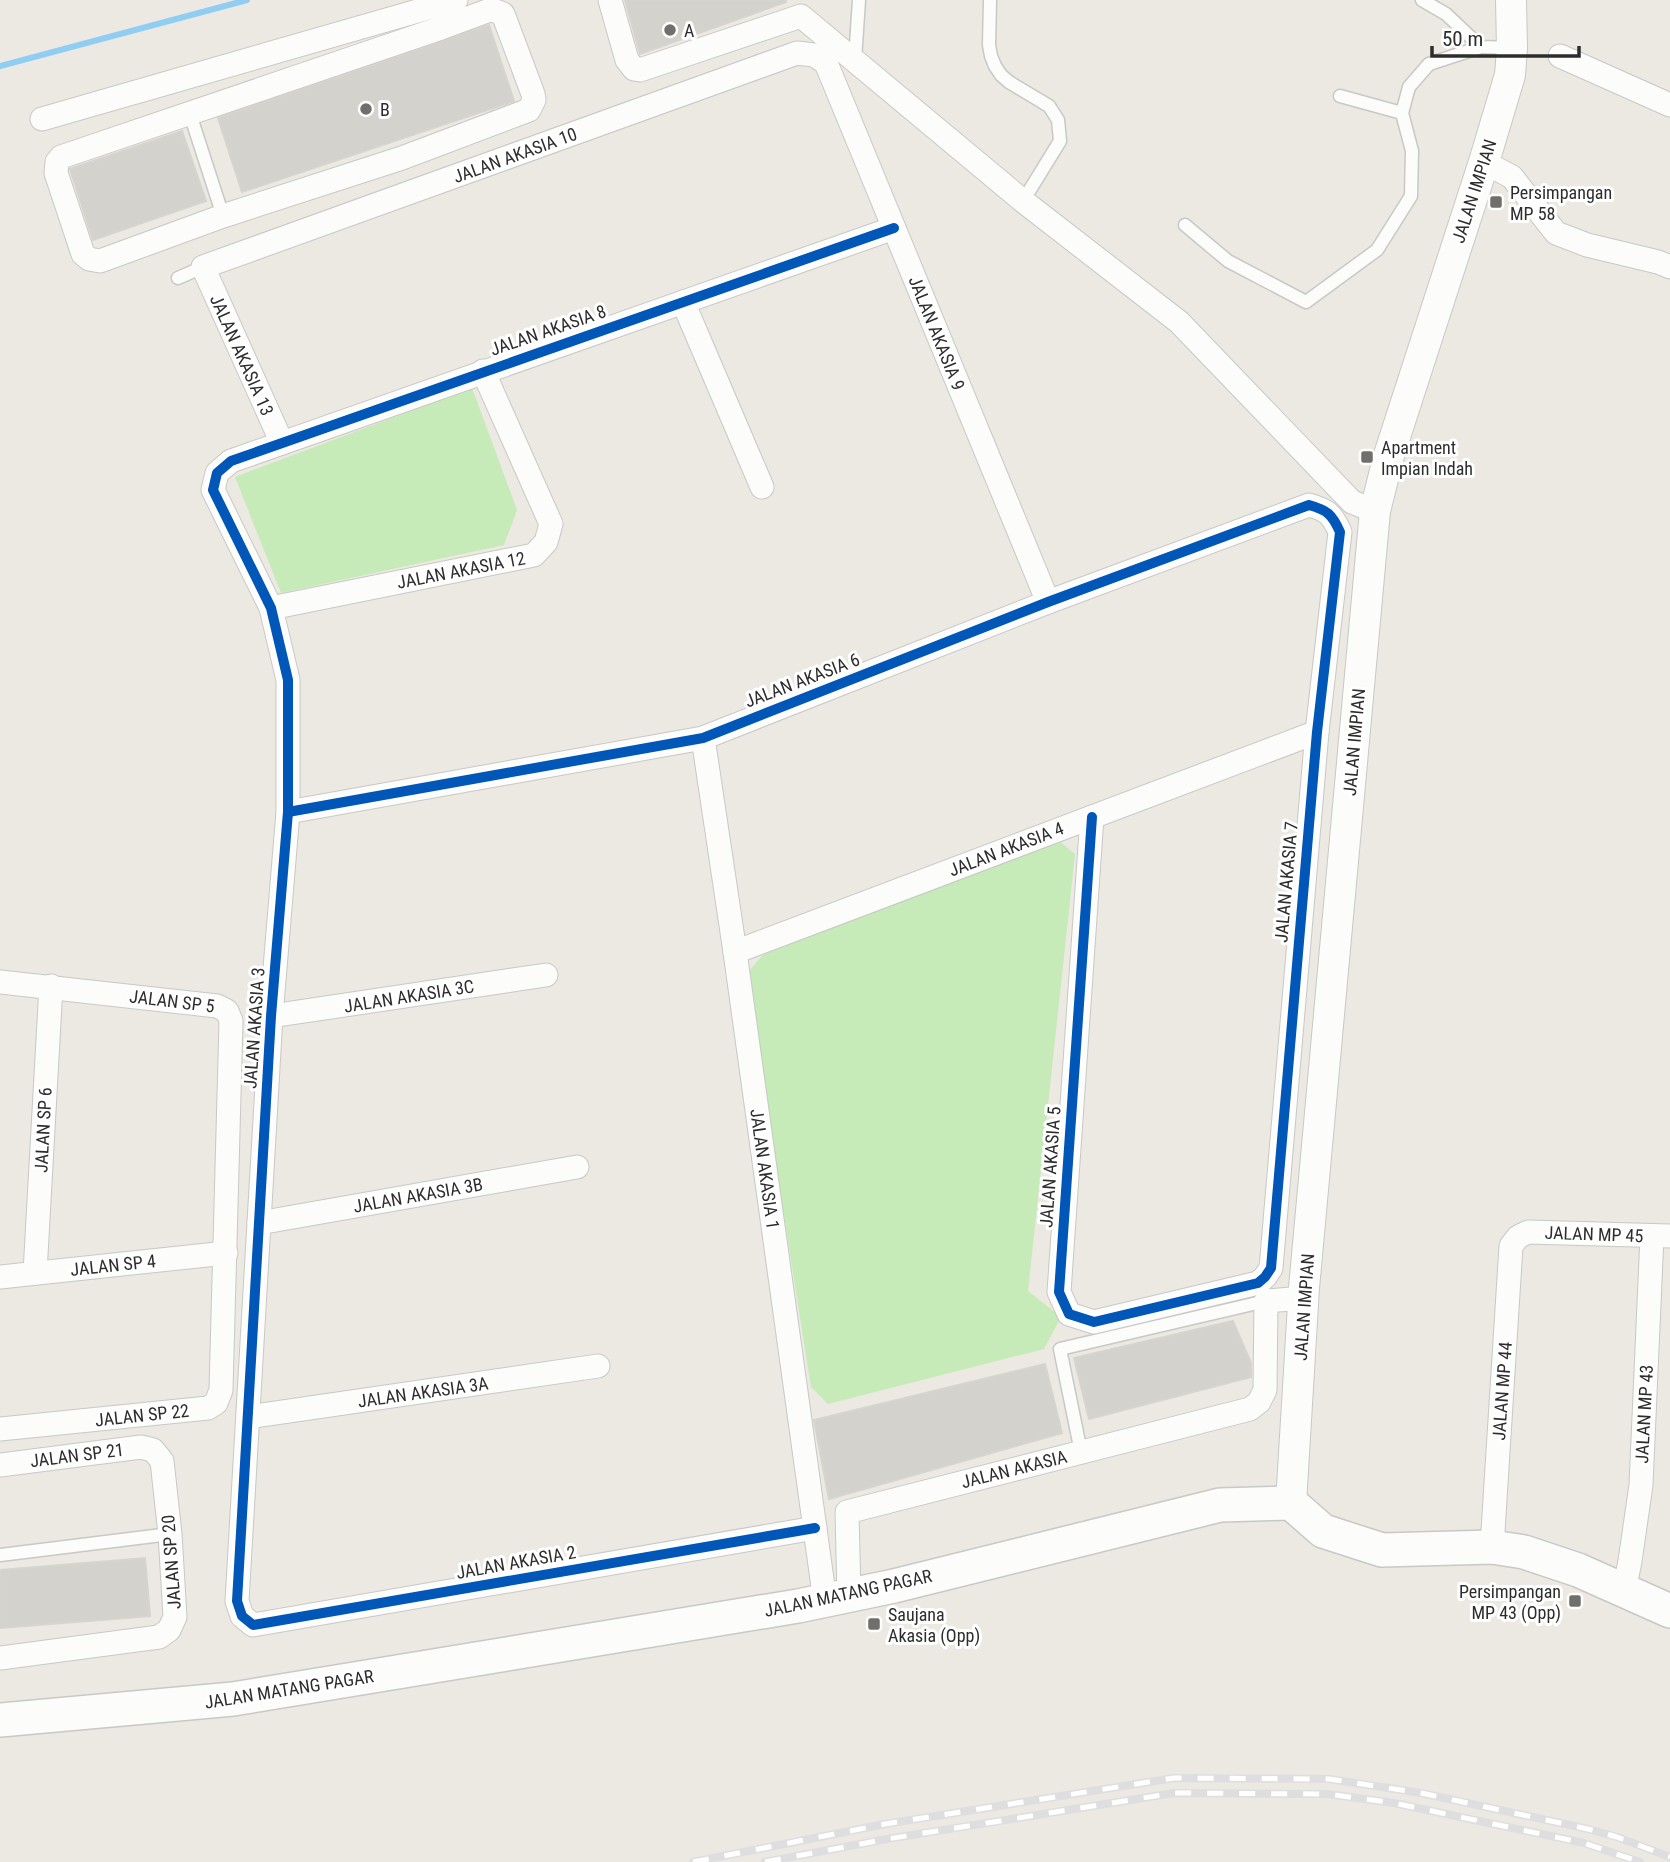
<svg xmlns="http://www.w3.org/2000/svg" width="1670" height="1862" font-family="'Roboto Condensed',sans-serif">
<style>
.green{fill:#c6eab8}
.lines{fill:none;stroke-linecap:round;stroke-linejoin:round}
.stream{stroke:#90cdf3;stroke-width:6}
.building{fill:#d4d2cd;stroke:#d6d4ce;stroke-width:2}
.service-casing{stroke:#c8c8c7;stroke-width:15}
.minor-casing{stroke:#c8c8c7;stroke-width:25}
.tertiary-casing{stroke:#c8c8c7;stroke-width:32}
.secondary-casing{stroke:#c8c8c7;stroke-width:36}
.service{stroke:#fcfcfb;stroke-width:12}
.minor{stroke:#fcfcfb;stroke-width:23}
.tertiary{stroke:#fcfcfb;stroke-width:30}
.secondary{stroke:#fcfcfb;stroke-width:33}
.rail-casing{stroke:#dedee0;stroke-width:8}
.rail{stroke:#fff;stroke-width:5;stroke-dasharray:16;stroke-linecap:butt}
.cycleway-casing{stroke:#fff;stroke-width:15}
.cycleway{stroke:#0057b8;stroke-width:10}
.poi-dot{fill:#706f6c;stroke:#fff;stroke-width:2.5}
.labels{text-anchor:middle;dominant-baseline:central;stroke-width:6;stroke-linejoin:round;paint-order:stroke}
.poi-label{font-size:18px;fill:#2d2d2d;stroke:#fff;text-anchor:start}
.street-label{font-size:18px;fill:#2d2d2d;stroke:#fff}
</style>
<rect width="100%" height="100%" fill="#ebe9e2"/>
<g class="green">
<polygon points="472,388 517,510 504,545 281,593 235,477"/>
<polygon points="1058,840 1075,854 1028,1291 1061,1317 1044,1349 828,1404 811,1387 746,974 763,955"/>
</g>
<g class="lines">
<polyline class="stream" points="0,66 247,0"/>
</g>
<g class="building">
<polygon points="625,0 786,0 786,2 640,54"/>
<polygon points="489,25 514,101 242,192 218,118"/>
<polygon points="182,131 206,201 93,240 70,169"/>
<polygon points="1233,1321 1251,1363 1251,1377 1089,1419 1074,1358"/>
<polygon points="1045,1364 1062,1433 829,1499 814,1420"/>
<polygon points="145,1558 150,1616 0,1628 0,1570"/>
</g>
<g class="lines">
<defs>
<g id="service">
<polyline points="990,0 989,45 991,56 995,66 1001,75 1009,82 1049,106 1058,120 1060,141 1023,201"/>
<polyline points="1422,0 1446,14 1481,47 1512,48"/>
<polyline points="855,60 859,0"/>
<polyline points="1340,96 1402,113"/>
<polyline points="190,114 223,216"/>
<polyline points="1185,225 1228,261 1306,302 1377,250 1411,196 1412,151 1402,113 1409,87 1429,64 1481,47"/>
<polyline points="178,278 203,267"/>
<polyline points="1081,1452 1060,1349 1266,1301"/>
<polyline points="0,1555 170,1534"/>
</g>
<g id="minor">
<polyline points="610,0 627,60 634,69 640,70 801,16 1023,201 1179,322 1352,502 1375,511"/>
<polyline points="441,28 487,11 493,10 503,14 533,94 534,100 529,110 402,158 223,216 100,261 89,259 83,254 56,173 57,162 61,157 441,28 442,4"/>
<polyline points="1560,56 1670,105"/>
<polyline points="42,119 456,0"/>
<polyline points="1484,162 1512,177 1556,233 1587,245 1658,262 1670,267"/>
<polyline points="683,302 762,487"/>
<polyline points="282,443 203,267 797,53 814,55 826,63 1048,602"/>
<polyline points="271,608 534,555 546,542 551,524 483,371"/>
<polyline points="703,738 735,952 825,1601"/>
<path d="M288 812 703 738 1048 602 1309 505C1327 510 1332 514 1340 532L1317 732 1271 1268 1265 1277 1258 1283 1094 1322 1069 1314 1059 1292 1092 817"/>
<polyline points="735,952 1317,732"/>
<polyline points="0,982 217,1006 227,1011 231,1021 221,1390 216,1403 208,1408 0,1429"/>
<polyline points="271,1016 546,975"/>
<polyline points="259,1223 577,1167"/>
<polyline points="35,1273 51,986"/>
<polyline points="0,1277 226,1253"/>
<polyline points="248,1417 598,1366"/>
<polyline points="0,1465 141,1447 153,1450 162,1461 170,1534 175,1617 169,1630 159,1637 0,1658"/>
<polyline points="815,1528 253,1625 242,1616 237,1601 271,1016 288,812 288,680 271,608 213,490 217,473 231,461 894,228"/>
<polyline points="1492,1547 1511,1246 1518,1237 1528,1232 1670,1236"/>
<polyline points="1624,1591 1630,1561 1641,1485 1652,1236"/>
<polyline points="849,1596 847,1512 1250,1409 1259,1402 1265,1390 1266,1301 1303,1298"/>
</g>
<polyline id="tertiary" points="1291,1503 1304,1288 1375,511 1389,455 1484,162 1510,75 1512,48 1511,0"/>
<polyline id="secondary" points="0,1720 233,1699 798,1606 894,1586 1220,1505 1291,1503 1323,1531 1382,1550 1492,1547 1524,1552 1578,1570 1670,1611"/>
</defs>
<use href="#service" class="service-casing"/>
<use href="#minor" class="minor-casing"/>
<use href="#tertiary" class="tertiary-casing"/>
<use href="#secondary" class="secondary-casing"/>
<use href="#service" class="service"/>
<use href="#minor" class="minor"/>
<use href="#tertiary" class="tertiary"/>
<use href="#secondary" class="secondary"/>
<defs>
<g id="rail">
<polyline points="693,1862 885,1824 1174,1778 1329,1779 1421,1793 1588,1829 1617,1837 1670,1857"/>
<polyline points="765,1862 887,1839 1174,1793 1327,1794 1394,1803 1584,1843 1640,1862"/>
</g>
</defs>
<use href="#rail" class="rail-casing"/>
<use href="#rail" class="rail"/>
<defs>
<g id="cycleway">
<path d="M288 812 703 738 1048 602 1309 505C1327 510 1332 514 1340 532L1317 732 1271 1268 1265 1277 1258 1283 1094 1322 1069 1314 1059 1292 1092 817"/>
<polyline points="815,1528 253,1625 242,1616 237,1601 271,1016 288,812 288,680 271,608 213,490 217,473 231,461 894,228"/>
</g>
</defs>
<use href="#cycleway" class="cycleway-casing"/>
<use href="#cycleway" class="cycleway"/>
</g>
<g class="poi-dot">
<circle cx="670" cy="30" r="7"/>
<circle cx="366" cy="109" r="7"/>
<rect x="1489" y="195" width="14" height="14" rx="3.5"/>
<rect x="1360" y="450" width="14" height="14" rx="3.5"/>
<rect x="1568" y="1594" width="14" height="14" rx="3.5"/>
<rect x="867" y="1617" width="14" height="14" rx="3.5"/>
</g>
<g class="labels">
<g class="poi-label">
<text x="684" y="30">A</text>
<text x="380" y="109">B</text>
<text x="1510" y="192">Persimpangan<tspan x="1510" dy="21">MP 58</tspan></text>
<text x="1381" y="447">Apartment<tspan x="1381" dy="21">Impian Indah</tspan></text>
<text x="1561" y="1591" text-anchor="end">Persimpangan<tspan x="1561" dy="21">MP 43 (Opp)</tspan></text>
<text x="888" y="1614">Saujana<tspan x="888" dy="21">Akasia (Opp)</tspan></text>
</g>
<g class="street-label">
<text transform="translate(515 155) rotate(-20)">JALAN AKASIA 10</text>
<text transform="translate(1474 191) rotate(-72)">JALAN IMPIAN</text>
<text transform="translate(548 330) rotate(-19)">JALAN AKASIA 8</text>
<text transform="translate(937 333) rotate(68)">JALAN AKASIA 9</text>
<text transform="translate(242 355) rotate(66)">JALAN AKASIA 13</text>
<text transform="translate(461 570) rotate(-11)">JALAN AKASIA 12</text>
<text transform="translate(802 680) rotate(-21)">JALAN AKASIA 6</text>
<text transform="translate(1354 742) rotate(-85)">JALAN IMPIAN</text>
<text transform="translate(1006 849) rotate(-21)">JALAN AKASIA 4</text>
<text transform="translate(1286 882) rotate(-85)">JALAN AKASIA 7</text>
<text transform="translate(409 996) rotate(-9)">JALAN AKASIA 3C</text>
<text transform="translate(172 1001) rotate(7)">JALAN SP 5</text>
<text transform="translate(254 1028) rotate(-86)">JALAN AKASIA 3</text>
<text transform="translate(43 1130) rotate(-87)">JALAN SP 6</text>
<text transform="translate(1050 1167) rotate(-86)">JALAN AKASIA 5</text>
<text transform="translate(765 1169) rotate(82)">JALAN AKASIA 1</text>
<text transform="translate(418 1195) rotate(-10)">JALAN AKASIA 3B</text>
<text transform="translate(1594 1234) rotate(2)">JALAN MP 45</text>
<text transform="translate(113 1265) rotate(-6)">JALAN SP 4</text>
<text transform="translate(1304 1307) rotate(-86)">JALAN IMPIAN</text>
<text transform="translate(1502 1391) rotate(-86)">JALAN MP 44</text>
<text transform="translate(423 1392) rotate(-8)">JALAN AKASIA 3A</text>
<text transform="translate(1644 1414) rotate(-87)">JALAN MP 43</text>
<text transform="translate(142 1415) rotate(-6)">JALAN SP 22</text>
<text transform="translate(77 1455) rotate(-7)">JALAN SP 21</text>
<text transform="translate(1014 1469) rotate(-14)">JALAN AKASIA</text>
<text transform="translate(171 1562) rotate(-94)">JALAN SP 20</text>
<text transform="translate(516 1562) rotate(-10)">JALAN AKASIA 2</text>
<text transform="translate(848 1593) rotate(-12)">JALAN MATANG PAGAR</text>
<text transform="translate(289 1689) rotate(-9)">JALAN MATANG PAGAR</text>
</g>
</g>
<path d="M1432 46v10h147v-10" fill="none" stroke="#2d2d2d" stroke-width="3.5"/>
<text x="1442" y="46" font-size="21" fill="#2d2d2d" stroke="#ffffff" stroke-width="5" paint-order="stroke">50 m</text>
</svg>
